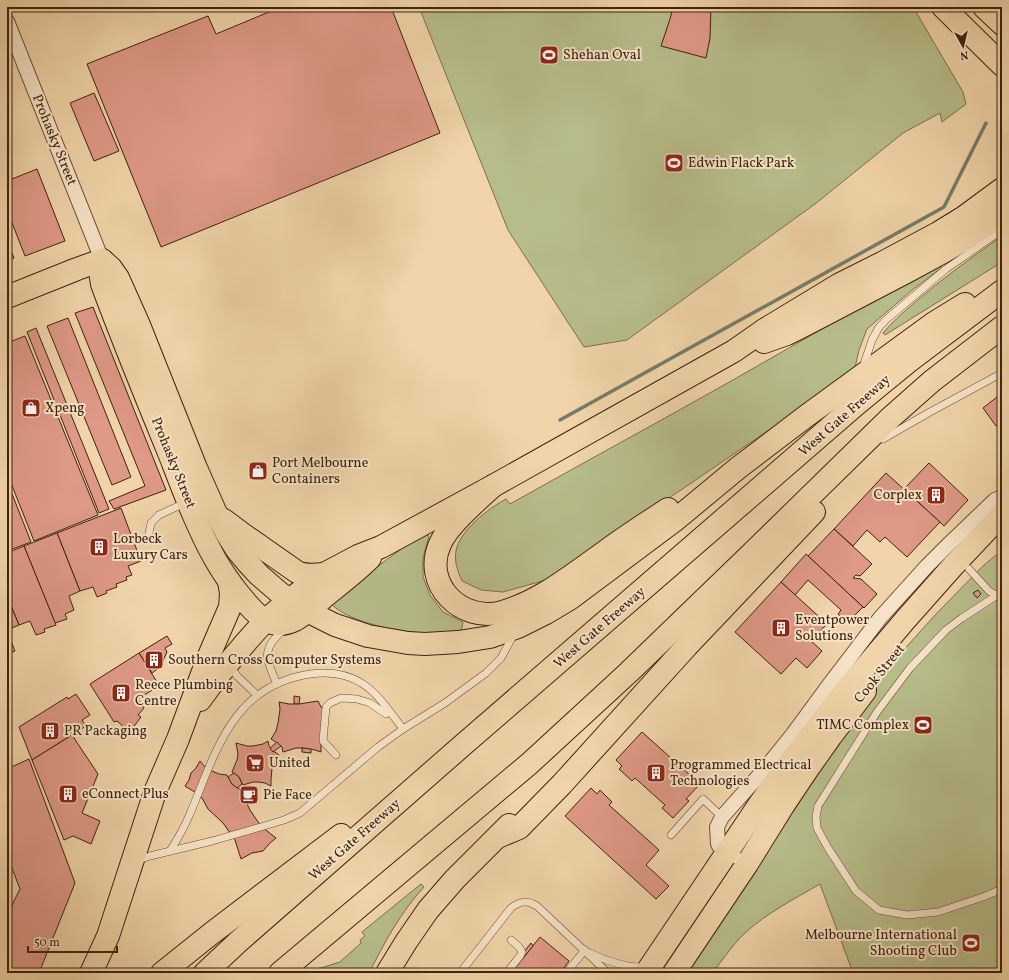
<svg xmlns="http://www.w3.org/2000/svg" width="1009" height="980" font-family="Vollkorn,serif">
<style>
.green{fill:#b7bd8a;stroke:#7a704d}
.lines{fill:none;stroke-linecap:round;stroke-linejoin:round}
.stream{stroke:#767c6b;stroke-width:3.5}
.building{fill:#df9987;stroke:#3e2210}
.service-casing{stroke:#6b4e36;stroke-width:8}
.minor-casing{stroke:#6b4e36;stroke-width:16}
.primary-casing{stroke:#3e2210;stroke-width:24}
.motorway-casing{stroke:#3e2210;stroke-width:24}
.service{stroke:#f6e3c7;stroke-width:7}
.minor{stroke:#f6e3c7;stroke-width:14}
.primary{stroke:#f1d4a9;stroke-width:22}
.motorway{stroke:#f1d4a9;stroke-width:22}
.labels{text-anchor:middle;dominant-baseline:central;stroke-width:4;stroke-linejoin:round;paint-order:stroke}
.poi-label{font-size:14px;fill:#3e2210;stroke:#f6e3c7;text-anchor:start}
.street-label{font-size:14px;fill:#3e2210;stroke:#f6e3c7}
</style>
<rect width="100%" height="100%" fill="#f1d4a9"/>
<filter id="stains"><feTurbulence type="fractalNoise" baseFrequency=".005" numOctaves="4"/><feColorMatrix values="0 0 0 0 .2 0 0 0 0 .09 0 0 0 0 .02 0 0 0 .5 -.17"/></filter>
<radialGradient id="worn" r=".72"><stop offset=".6" stop-color="#630" stop-opacity="0"/><stop offset="1" stop-color="#630" stop-opacity=".3"/></radialGradient>
<g class="green">
<polygon points="419,7 913,7 963,92 966,104 942,122 940,113 903,133 815,204 627,340 584,347 508,230"/>
<path d="M1002 236V262L885 335 883 333C892 322 903 313 914 303 942 279 972 257 1002 236Z"/>
<path d="M942 258 941 268 911 291 867 329 859 350 854 372 681 490 546 580 503 592 481 590 462 581C458 572 454 562 456 551 459 531 489 508 506 499L510 504C558 477 607 450 656 423 752 370 847 315 942 258Z"/>
<path d="M423 533 429 536 423 558V577L430 595 443 612 463 622 461 632C449 632 438 633 426 633 400 632 349 623 330 603L332 600Z"/>
<path d="M1002 550V973H853L820 884C794 899 767 913 745 933 733 944 723 960 712 973H681L872 685 936 614 983 566Z"/>
<path d="M421 884 424 887C400 913 385 942 369 973H312L314 970 340 962 361 943 360 940 365 936 362 932Z"/>
</g>
<g class="lines">
<polyline class="stream" points="560,420 944,207 986,123"/>
</g>
<g class="building">
<polygon points="281,7 391,7 440,133 161,247 87,64 208,16 216,34"/>
<polygon points="673,7 711,7 710,38 706,58 661,46 670,19"/>
<polygon points="94,93 119,151 94,161 70,103"/>
<polygon points="37,169 65,241 25,256 7,210 7,181"/>
<polygon points="7,241 14,258 7,261"/>
<polygon points="93,307 166,490 114,509 109,501 145,486 75,313"/>
<polygon points="68,318 131,477 112,485 47,326"/>
<polygon points="36,328 109,509 99,513 27,332"/>
<polygon points="25,336 98,515 34,541 7,473 7,343"/>
<polygon points="1002,393 1002,421 996,426 983,408"/>
<polygon points="929,463 968,500 944,526 904,489"/>
<polygon points="886,473 940,522 907,557 885,537 880,542 867,530 853,546 834,529"/>
<polygon points="7,481 31,542 7,551"/>
<polygon points="121,508 141,561 128,566 132,575 126,577 127,580 116,584 117,587 106,591 107,593 97,597 93,587 80,591 57,533"/>
<polygon points="834,529 872,564 860,576 856,575 853,578 861,579 877,594 864,608 808,556"/>
<polygon points="57,533 80,591 69,596 74,610 65,614 67,619 55,623 24,546"/>
<polygon points="24,546 56,625 44,629 45,632 36,635 30,621 19,625 7,596 7,553"/>
<polygon points="806,554 863,607 847,623 838,614 841,610 808,580 795,595 781,582"/>
<polygon points="781,582 827,624 811,641 822,651 807,668 796,658 781,674 735,632"/>
<polygon points="978,590 981,594 977,598 973,593"/>
<polygon points="7,596 19,625 7,630"/>
<polygon points="7,631 15,651 7,654"/>
<polygon points="167,636 172,644 165,648 167,652 160,667 152,673 139,653"/>
<polygon points="139,653 157,682 155,684 157,687 138,699 144,708 138,715 141,717 132,729 128,731 117,721 114,722 90,684"/>
<polygon points="76,694 90,715 82,720 86,726 32,760 19,727 67,697 68,699"/>
<polygon points="294,696 300,697 299,704 294,704"/>
<polygon points="318,701 321,707 324,709 321,740 321,752 315,750 302,748 296,748 283,752 282,747 279,744 271,739 276,731 278,723 280,709 279,702 289,704 299,704"/>
<polygon points="642,732 700,784 686,799 689,801 673,818 662,808 665,805 635,778 632,781 619,769 622,766 616,760"/>
<polygon points="72,735 98,774 82,813 100,821 91,844 73,836 64,840 32,760"/>
<polygon points="268,741 269,746 272,750 279,755 272,768 271,780 271,786 265,783 258,782 253,782 243,785 239,777 232,772 237,760 238,754 236,743 247,746 253,746 263,744"/>
<polygon points="277,742 281,746 273,752 270,748"/>
<polygon points="302,748 311,749 311,753 302,752"/>
<polygon points="29,759 75,883 39,973 7,973 7,918 14,901 20,889 7,855 7,769"/>
<polygon points="200,761 205,767 212,771 219,774 227,775 232,784 241,790 245,800 250,810 256,819 262,827 276,838 270,843 263,851 252,853 241,859 235,840 223,823 208,809 202,798 198,794 185,786 189,780 191,773 196,768"/>
<polygon points="234,773 239,777 242,784 237,788 232,784 228,777"/>
<polygon points="591,788 597,794 600,790 612,802 609,805 659,850 646,865 669,886 656,899 565,816"/>
<polygon points="540,937 569,961 560,973 511,973"/>
<polygon points="531,943 533,946 511,973 507,973"/>
</g>
<g class="lines">
<defs>
<g id="service">
<polyline points="863,367 872,340 879,327 888,318 946,269 1002,230"/>
<polyline points="883,439 930,412 1002,373"/>
<polyline points="149,533 151,523 159,515 187,502"/>
<polyline points="969,569 989,591 996,595"/>
<polyline points="1002,592 962,618 946,630 910,668 877,712 818,806 816,817 817,828 828,848 856,891 879,910 907,915 938,912 983,897 1002,889"/>
<polyline points="230,666 237,676 257,695"/>
<path d="M277 684C266 658 260 649 285 629"/>
<polyline points="336,755 323,741 326,707 330,703 341,698 357,699 370,703 386,714"/>
<polyline points="671,835 703,799 722,817"/>
<path d="M170 851C177 840 184 828 189 816 216 753 231 686 310 674 360 667 377 694 403 729"/>
<polyline points="138,860 150,856 212,841 264,826 284,820 300,813 378,747 403,729 445,703 486,673 501,658 514,634"/>
<path d="M590 953C607 961 626 968 645 967"/>
<polyline points="508,971 520,956 522,952 519,947 511,940"/>
<path d="M460 973 511 908C520 901 527 900 537 906L608 973"/>
<polyline points="566,973 585,950"/>
</g>
<g id="minor">
<polyline points="7,21 102,260"/>
<polyline points="734,856 722,850 718,844 717,827 722,817 764,770 793,734 829,685 880,618 926,567 950,543 995,500 1002,497"/>
</g>
<g id="primary">
<polyline points="943,7 1002,65"/>
<polyline points="984,7 1002,24"/>
<path d="M102 260 100 271 102 284C123 341 146 397 169 453 183 489 196 525 215 559 224 575 254 619 272 623 280 625 289 623 295 620 306 614 315 605 324 597 340 584 356 572 370 558"/>
<polyline points="102,260 111,268 118,278 139,325 196,468 215,511 227,534 237,550 247,562 259,575 281,594 302,608"/>
<polyline points="7,297 77,269 102,260"/>
<polyline points="764,342 787,334 803,326 908,271 943,252 970,236 1002,214"/>
<path d="M224 520 244 535 297 572C305 576 314 575 324 574"/>
<polyline points="265,621 289,600 324,574 358,556 381,547 493,486 734,351 764,330 840,284 882,263 938,233 964,217 1002,189"/>
<polyline points="646,973 761,802 785,768 851,684 906,619 953,566 1002,514"/>
<polyline points="674,973 747,864 783,806 807,770 831,736 865,691"/>
</g>
<g id="motorway">
<path d="M493 486C477 501 448 525 440 544 422 584 461 623 502 612 541 601 573 574 606 551 626 536 647 523 668 509"/>
<polyline points="307,611 335,625 368,636 408,643 425,644 458,642 490,637 518,627 546,613 571,598 674,521 738,468 805,417 934,323 965,304"/>
<path d="M200 700C220 672 242 646 265 621"/>
<polyline points="500,836 519,828 562,784 687,646 814,512"/>
<polyline points="91,973 108,936 155,792 178,739 208,658 230,607 231,593 229,581"/>
<polyline points="162,973 212,933 341,835"/>
<polyline points="205,973 238,942 464,744 858,403 908,362 1002,291"/>
<polyline points="280,973 529,764 629,672 746,559 889,419 932,381 1002,327"/>
<polyline points="387,973 406,942 428,910 455,879 509,825"/>
</g>
</defs>
<use href="#service" class="service-casing"/>
<use href="#minor" class="minor-casing"/>
<use href="#primary" class="primary-casing"/>
<use href="#motorway" class="motorway-casing"/>
<use href="#service" class="service"/>
<use href="#minor" class="minor"/>
<use href="#primary" class="primary"/>
<use href="#motorway" class="motorway"/>
</g>
<defs>
<symbol id="stadium-square" viewBox="-11 -11 22 22"><rect x="-9" y="-9" width="18" height="18" rx="4" fill="#8f2418" stroke="#f6e3c7"/><path d="M0-5a6.5 5 0 1 0 0 10a6.5 5 0 1 0 0-10ZM-3.5-1.8h7v3.6h-7Z" fill="#fff"/></symbol>
<symbol id="shop-square" viewBox="-11 -11 22 22"><rect x="-9" y="-9" width="18" height="18" rx="4" fill="#8f2418" stroke="#f6e3c7"/><path d="M-5-2.5h2.3a2.7 3.5 0 0 1 5.4 0H5L5.5 6h-11ZM-1.5-2.5h3a1.5 2.3 0 0 0-3 0Z" fill="#fff"/></symbol>
<symbol id="building-square" viewBox="-11 -11 22 22"><rect x="-9" y="-9" width="18" height="18" rx="4" fill="#8f2418" stroke="#f6e3c7"/><path d="M-4-6H4V6H1V3H-1V6H-4ZM-2.5-4.3h1.7v1.8h-1.7ZM.8-4.3h1.7v1.8H.8ZM-2.5-1h1.7V.8h-1.7ZM.8-1h1.7V.8H.8Z" fill="#fff"/></symbol>
<symbol id="supermarket-square" viewBox="-11 -11 22 22"><rect x="-9" y="-9" width="18" height="18" rx="4" fill="#8f2418" stroke="#f6e3c7"/><path d="M-6-5.5h2.5l.6 2H6L4.5 2H-2.5L-4.4-4H-6ZM-1.5 3.2a1.3 1.3 0 1 0 .1 0ZM3 3.2a1.3 1.3 0 1 0 .1 0Z" fill="#fff"/></symbol>
<symbol id="cafe-square" viewBox="-11 -11 22 22"><rect x="-9" y="-9" width="18" height="18" rx="4" fill="#8f2418" stroke="#f6e3c7"/><path d="M-5.5-4.5H6V0H3Q3 3.5 0 3.5H-2.5Q-5.5 3.5-5.5 0ZM3-3.2v2h1.7v-2ZM-6 4.5H4V6H-6Z" fill="#fff"/></symbol>
</defs>
<g fill-rule="evenodd">
<use href="#stadium-square" x="538" y="44" width="22" height="22"/>
<use href="#stadium-square" x="663" y="152" width="22" height="22"/>
<use href="#shop-square" x="20" y="397" width="22" height="22"/>
<use href="#shop-square" x="247" y="460" width="22" height="22"/>
<use href="#building-square" x="925" y="484" width="22" height="22"/>
<use href="#building-square" x="88" y="536" width="22" height="22"/>
<use href="#building-square" x="770" y="617" width="22" height="22"/>
<use href="#building-square" x="143" y="649" width="22" height="22"/>
<use href="#building-square" x="110" y="682" width="22" height="22"/>
<use href="#stadium-square" x="912" y="714" width="22" height="22"/>
<use href="#building-square" x="39" y="720" width="22" height="22"/>
<use href="#supermarket-square" x="244" y="752" width="22" height="22"/>
<use href="#building-square" x="645" y="762" width="22" height="22"/>
<use href="#building-square" x="57" y="783" width="22" height="22"/>
<use href="#cafe-square" x="238" y="784" width="22" height="22"/>
<use href="#stadium-square" x="960" y="932" width="22" height="22"/>
</g>
<g class="labels">
<g class="poi-label">
<text x="563" y="55">Shehan Oval</text>
<text x="688" y="163">Edwin Flack Park</text>
<text x="45" y="408">Xpeng</text>
<text x="272" y="463">Port Melbourne<tspan x="272" dy="16">Containers</tspan></text>
<text x="922" y="495" text-anchor="end">Corplex</text>
<text x="113" y="539">Lorbeck<tspan x="113" dy="16">Luxury Cars</tspan></text>
<text x="795" y="620">Eventpower<tspan x="795" dy="16">Solutions</tspan></text>
<text x="168" y="660">Southern Cross Computer Systems</text>
<text x="135" y="685">Reece Plumbing<tspan x="135" dy="16">Centre</tspan></text>
<text x="909" y="725" text-anchor="end">TIMC Complex</text>
<text x="64" y="731">PR Packaging</text>
<text x="269" y="763">United</text>
<text x="670" y="765">Programmed Electrical<tspan x="670" dy="16">Technologies</tspan></text>
<text x="82" y="794">eConnect Plus</text>
<text x="263" y="795">Pie Face</text>
<text x="957" y="935" text-anchor="end">Melbourne International<tspan x="957" dy="16">Shooting Club</tspan></text>
</g>
<g class="street-label">
<text transform="translate(54 140) rotate(68)">Prohasky Street</text>
<text transform="translate(845 416) rotate(-41)">West Gate Freeway</text>
<text transform="translate(173 463) rotate(68)">Prohasky Street</text>
<text transform="translate(600 628) rotate(-41)">West Gate Freeway</text>
<text transform="translate(880 674) rotate(-51)">Cook Street</text>
<text transform="translate(355 840) rotate(-41)">West Gate Freeway</text>
</g>
</g>
<rect width="1009" height="980" fill="none" stroke="#f1d4a9" stroke-width="24"/>
<rect x="8" y="8" width="993" height="964" fill="none" stroke="#3e2210" stroke-width="2"/>
<rect x="12" y="12" width="985" height="956" fill="none" stroke="#3e2210"/>
<g transform="translate(963 46) rotate(172)" stroke="#f6e3c7" stroke-width="3" paint-order="stroke">
<path d="M0-3L7 15L0 10L-7 15Z" fill="#3e2210"/>
<text y="-6" font-size="11" font-weight="bold" text-anchor="middle" fill="#3e2210">N</text>
</g>
<path d="M28 946v6h89v-6" fill="none" stroke="#3e2210" stroke-width="2"/>
<text x="34" y="946" font-size="12" fill="#3e2210" stroke="#f6e3c7" stroke-width="3" paint-order="stroke">50 m</text>
<rect width="100%" height="100%" filter="url(#stains)"/>
<rect width="100%" height="100%" fill="url(#worn)"/>
</svg>
